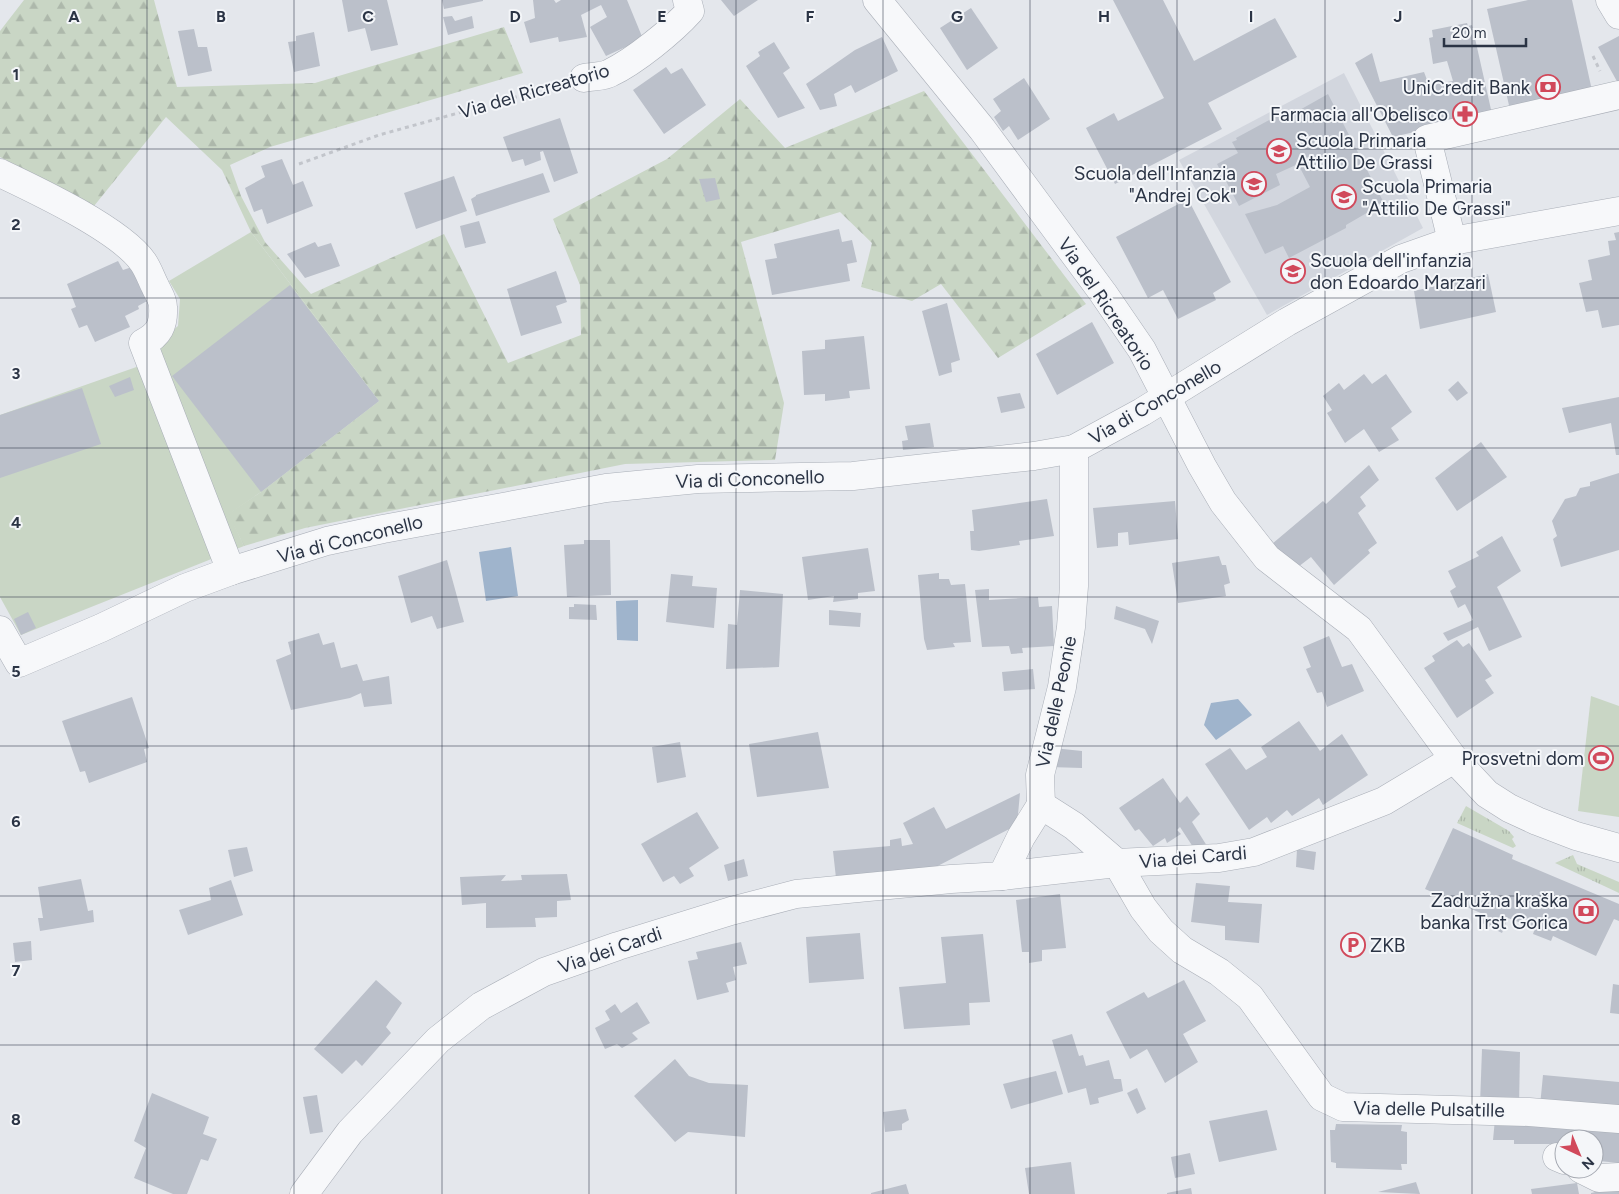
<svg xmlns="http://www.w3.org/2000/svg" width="1619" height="1194" font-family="Figtree,sans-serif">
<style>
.built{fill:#d2d6de}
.grass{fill:url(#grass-tufts)}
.forest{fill:url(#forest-firs)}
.garden{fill:#c9d6c5}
.water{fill:#9fb4cc}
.building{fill:#bbc0ca}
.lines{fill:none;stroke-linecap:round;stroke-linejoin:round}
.minor-casing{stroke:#a9aeb7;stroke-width:29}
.path{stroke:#c2c5cb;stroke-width:3;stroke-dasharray:4 4;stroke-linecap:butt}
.minor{stroke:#f7f8fa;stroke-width:28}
.grid{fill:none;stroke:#2b3445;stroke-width:1;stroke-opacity:0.55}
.labels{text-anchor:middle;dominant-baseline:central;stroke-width:4;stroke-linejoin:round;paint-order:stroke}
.poi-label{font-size:19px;fill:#2b3445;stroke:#f4f6f9;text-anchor:end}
.street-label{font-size:19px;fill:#2b3445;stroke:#f4f6f9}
.grid-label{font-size:16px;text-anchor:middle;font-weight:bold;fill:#2b3445;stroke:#f4f6f9;stroke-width:4;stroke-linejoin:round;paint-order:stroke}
</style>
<defs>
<pattern id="grass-tufts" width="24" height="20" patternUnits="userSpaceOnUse" patternTransform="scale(1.25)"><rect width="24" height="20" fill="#c9d6c5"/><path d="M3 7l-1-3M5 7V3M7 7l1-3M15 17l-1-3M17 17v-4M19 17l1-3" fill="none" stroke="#adb8ab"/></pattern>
<pattern id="forest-firs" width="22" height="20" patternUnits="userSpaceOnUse" patternTransform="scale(1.25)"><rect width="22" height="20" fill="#c9d6c5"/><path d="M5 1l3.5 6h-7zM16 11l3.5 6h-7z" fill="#adb8ab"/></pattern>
</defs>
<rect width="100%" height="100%" fill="#e4e7ec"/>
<polygon class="built" points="1344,73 1423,228 1267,315 1179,160"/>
<g class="grass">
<polygon points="1466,806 1509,831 1514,837 1512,839 1516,846 1513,848 1457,823"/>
<polygon points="1573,855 1577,864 1619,882 1619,893 1555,863"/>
</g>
<polygon class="forest" points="24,0 154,0 177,87 315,83 504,27 523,73 270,147 230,165 241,196 265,242 311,294 444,234 508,363 581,335 580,285 553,219 667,159 740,99 785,148 924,91 1086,304 998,358 941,284 912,301 861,287 872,243 840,212 741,242 784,403 775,460 625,464 305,528 244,546 228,514 261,492 379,401 251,232 222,170 166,117 94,206 0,157 0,31"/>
<g class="garden">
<polygon points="251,232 379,401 261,492 229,514 244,546 21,635 0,597 0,415 162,358 156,344 178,326 180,299 169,281"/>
<polygon points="1591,696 1619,706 1619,817 1578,811"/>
</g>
<g class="water">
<polygon points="511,547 518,596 486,601 479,552"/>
<polygon points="638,600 638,641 617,640 616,601"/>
<polygon points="1238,699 1252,715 1216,740 1204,725 1211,703"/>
</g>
<g class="building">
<polygon points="342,0 387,0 398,45 371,51 365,28 348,32"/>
<polygon points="442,0 483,0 483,1 444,9"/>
<polygon points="533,0 554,0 556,3 561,0 627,0 643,39 606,56 590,27 607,17 601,5 581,15 587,37 559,42 558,37 530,43 524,22 535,18"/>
<polygon points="721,0 758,0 734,16"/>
<polygon points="1113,0 1163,0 1194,61 1275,18 1297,57 1208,103 1222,129 1115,184 1086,128 1114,113 1118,121 1164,98"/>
<polygon points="1528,0 1572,0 1593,95 1511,114 1487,9"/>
<polygon points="971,8 998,48 967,70 940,28"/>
<polygon points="452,16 455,21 472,16 474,28 448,35 443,17"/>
<polygon points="1467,23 1468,26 1472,25 1492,114 1393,137 1355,63 1372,53 1380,82 1424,72 1429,85 1453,81 1447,61 1433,64 1429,38 1433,37 1432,30"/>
<polygon points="194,29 198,47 207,47 212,71 188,76 178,31"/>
<polygon points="314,32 320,66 294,72 288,42 296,41 296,36"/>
<polygon points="1619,36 1619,85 1598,47"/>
<polygon points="882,37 898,71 855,93 851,85 834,94 837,106 820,110 806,84 855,50"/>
<polygon points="774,42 790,68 783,73 805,108 778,118 746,66 760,56 758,52"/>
<polygon points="666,67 671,74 682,68 706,105 664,134 633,90"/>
<polygon points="1024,78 1050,119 1018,140 1009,126 1003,131 994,117 1001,111 993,99"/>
<polygon points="1328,94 1384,203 1346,225 1346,228 1289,258 1283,246 1265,254 1245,214 1277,205 1310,187 1298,164 1276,174 1280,185 1239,206 1217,164 1238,153 1232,142 1237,140 1236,138 1286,111 1289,116"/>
<polygon points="560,118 578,173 554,182 543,151 540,152 541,160 525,166 523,159 512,162 503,137"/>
<polygon points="282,159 293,185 303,181 313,206 267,224 262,209 254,212 245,188 265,177 261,166"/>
<polygon points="543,173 550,192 476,216 471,199 476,196 476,195"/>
<polygon points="454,176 467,211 416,229 404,193"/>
<polygon points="715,178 720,199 706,202 699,179"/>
<polygon points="1188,199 1231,282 1213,293 1216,300 1178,319 1163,290 1148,298 1116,237"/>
<polygon points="479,221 486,243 465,248 460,226"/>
<polygon points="839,229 842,242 852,240 857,262 847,264 850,281 772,295 765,260 777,258 774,244"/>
<polygon points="1619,232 1619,325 1602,328 1598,310 1586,312 1579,283 1592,280 1588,260 1610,255 1608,241 1616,240 1614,233"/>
<polygon points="315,242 318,247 331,243 340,266 305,278 287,254"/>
<polygon points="118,261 123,270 135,266 149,300 138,306 139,309 125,316 130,327 95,342 87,325 79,328 71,309 76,307 67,284"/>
<polygon points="556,271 567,302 556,306 562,323 521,336 507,289"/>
<polygon points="1488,274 1496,312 1420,329 1414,291"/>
<polygon points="290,285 379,401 261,492 172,376"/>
<polygon points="947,303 960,360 951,363 952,372 939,376 922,311"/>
<polygon points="1092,322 1114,363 1057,395 1036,354"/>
<polygon points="864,336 870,389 849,391 850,398 825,401 825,394 804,395 802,351 825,349 825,340"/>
<polygon points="1364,374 1372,384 1386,374 1412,412 1391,428 1399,440 1379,452 1364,429 1345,443 1327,413 1332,410 1323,396 1339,383 1344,390"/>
<polygon points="130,377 134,390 115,397 109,386"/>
<polygon points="1458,381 1468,393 1457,401 1448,390"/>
<polygon points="82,388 101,444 0,478 0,415"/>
<polygon points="1020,393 1025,408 1001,413 997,397"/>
<polygon points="1619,397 1619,455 1616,455 1611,423 1569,433 1562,408"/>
<polygon points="930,423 934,447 903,450 902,441 908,440 905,426"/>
<polygon points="1481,442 1507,477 1457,511 1435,478"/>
<polygon points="1369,465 1379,480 1360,497 1366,506 1358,513 1377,543 1368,550 1370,553 1334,585 1311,557 1298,567 1288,557 1284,560 1272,544 1323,501 1326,504"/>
<polygon points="1619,473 1619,550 1561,567 1553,539 1557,536 1552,521 1565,499 1576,496 1580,488 1590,486 1590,482"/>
<polygon points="1047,499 1054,536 1019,541 1020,545 979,551 971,550 970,531 974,531 972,510"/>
<polygon points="1175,501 1178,539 1129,545 1128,532 1118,533 1118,546 1097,548 1093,508"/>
<polygon points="1502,536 1521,571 1497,587 1522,637 1489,651 1478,627 1448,641 1443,633 1473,620 1465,604 1458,608 1450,591 1456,587 1448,571 1479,556 1476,552"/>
<polygon points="584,540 610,540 611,595 567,597 564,545 584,544"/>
<polygon points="868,548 875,591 858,593 858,599 833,602 834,596 808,600 802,557"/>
<polygon points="1219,556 1222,565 1226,565 1230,583 1224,585 1226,596 1178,603 1172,563"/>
<polygon points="447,560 464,622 437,629 432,616 411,623 398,576"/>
<polygon points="939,573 939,579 949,579 951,585 965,584 971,642 953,643 955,647 927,650 924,639 918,575"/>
<polygon points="671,574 693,576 692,586 717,588 714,628 666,622"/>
<polygon points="989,589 989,600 1038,597 1039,607 1052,606 1054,646 1022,648 1023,653 1011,654 1009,646 982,647 975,590"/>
<polygon points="740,590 783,594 779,667 726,669 728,624 737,625"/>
<polygon points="574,604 596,605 597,620 569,619 569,607 574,607"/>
<polygon points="1116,606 1159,621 1152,644 1145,629 1114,619"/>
<polygon points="829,610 861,613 860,627 829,625"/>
<polygon points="28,612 36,628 21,635 14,619"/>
<polygon points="319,633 323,645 334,642 341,668 357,664 363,681 389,676 392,704 364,707 361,693 350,698 291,710 276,660 291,654 288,642"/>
<polygon points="1329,636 1342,667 1352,664 1364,691 1327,707 1322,692 1317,693 1306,669 1311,667 1303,647"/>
<polygon points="1457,640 1463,647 1469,643 1492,676 1485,680 1494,693 1457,718 1424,668 1435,661 1432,656"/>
<polygon points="1033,669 1035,689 1004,691 1002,672"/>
<polygon points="132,697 149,748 144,749 147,762 89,783 85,771 80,772 62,721"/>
<polygon points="1299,721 1320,751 1342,734 1368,775 1323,805 1319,798 1292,816 1287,810 1271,823 1267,817 1249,830 1205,764 1230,748 1246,770 1267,757 1261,747"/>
<polygon points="818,732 829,788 757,797 749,744"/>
<polygon points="680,742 686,777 657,783 652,747"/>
<polygon points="1053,748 1082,751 1082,768 1049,767"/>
<polygon points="1163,778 1180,803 1187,796 1200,814 1192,822 1207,846 1193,847 1180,827 1177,830 1181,834 1167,843 1165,838 1153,846 1139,829 1135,831 1119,808"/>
<polygon points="1020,793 1017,825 928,871 836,878 833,851 890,846 890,840 901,838 902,846 913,844 903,823 934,807 946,829"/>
<polygon points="697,812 719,848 689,868 694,876 680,884 674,876 663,882 641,844"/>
<polygon points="1453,828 1513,855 1512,859 1619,904 1619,921 1614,919 1596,956 1553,936 1551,941 1533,934 1535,928 1508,918 1502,933 1480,922 1483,914 1425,889"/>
<polygon points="247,847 253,871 234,877 228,850"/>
<polygon points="1297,849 1316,852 1314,870 1296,867"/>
<polygon points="744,859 748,876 728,881 724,865"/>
<polygon points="567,874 571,900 557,901 557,917 535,918 536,927 486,928 486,903 462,905 460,877 506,875 501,881 522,880 521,875"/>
<polygon points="81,879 88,911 93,910 94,922 40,931 38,918 43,918 38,887"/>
<polygon points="231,880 243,915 188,935 179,910 211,900 209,888"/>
<polygon points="1196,883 1230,886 1228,902 1262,904 1259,943 1225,940 1225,926 1191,922"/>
<polygon points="1060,894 1066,948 1042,950 1042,961 1029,963 1029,952 1022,952 1016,900"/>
<polygon points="860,933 864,979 809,983 806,937"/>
<polygon points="983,934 990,1002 969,1003 970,1025 904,1029 899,987 946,983 941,937"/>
<polygon points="31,941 32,960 15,962 13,943"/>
<polygon points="741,942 747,964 733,967 736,980 726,983 729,992 697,1000 688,961 698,959 696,952"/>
<polygon points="376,980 402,1003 386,1027 391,1033 362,1066 356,1060 342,1074 314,1049"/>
<polygon points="1184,980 1206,1021 1183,1034 1198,1062 1165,1083 1147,1049 1130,1059 1106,1012 1144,992 1148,998"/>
<polygon points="1613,984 1619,985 1619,1014 1610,1013"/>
<polygon points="637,1002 650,1023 632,1033 638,1039 622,1048 617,1044 605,1049 595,1028 610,1020 605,1011 615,1004 621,1013"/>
<polygon points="1072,1034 1079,1056 1083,1055 1086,1066 1109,1060 1114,1079 1121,1079 1123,1091 1098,1098 1099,1103 1090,1105 1086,1088 1068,1093 1052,1040"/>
<polygon points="1482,1049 1520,1052 1519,1106 1480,1105"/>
<polygon points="675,1059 689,1076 709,1083 748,1085 745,1137 688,1132 675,1142 634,1096"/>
<polygon points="1056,1071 1063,1094 1011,1109 1003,1084"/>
<polygon points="1543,1075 1619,1082 1619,1113 1540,1106"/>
<polygon points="1137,1088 1146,1109 1137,1114 1127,1093"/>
<polygon points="152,1093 209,1117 203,1134 217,1139 208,1161 201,1159 187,1194 173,1194 134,1178 146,1148 134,1141"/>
<polygon points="317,1095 323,1132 310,1134 303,1097"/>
<polygon points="906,1109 909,1120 902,1124 902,1130 885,1132 883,1112"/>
<polygon points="1267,1110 1277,1150 1219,1162 1209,1121"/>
<polygon points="1495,1119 1619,1124 1619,1163 1599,1161 1599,1146 1594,1146 1594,1139 1564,1139 1564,1144 1514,1144 1514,1140 1493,1140"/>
<polygon points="1336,1124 1402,1125 1401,1131 1407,1132 1407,1164 1401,1164 1402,1170 1336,1168 1336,1163 1331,1162 1330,1130 1335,1130"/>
<polygon points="1190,1153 1195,1174 1175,1178 1171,1157"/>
<polygon points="1071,1162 1075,1194 1029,1194 1025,1168"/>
<polygon points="1416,1182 1420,1194 1378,1192"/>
<polygon points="1577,1183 1579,1194 1532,1194 1531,1189"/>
<polygon points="906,1184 909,1194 871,1194 871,1193"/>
<polygon points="1619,1187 1619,1194 1591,1194 1591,1193"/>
<polygon points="1191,1188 1192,1194 1167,1194 1167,1193"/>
</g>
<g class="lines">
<defs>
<g id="minor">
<polyline points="877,0 982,129 1103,293 1142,350 1202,466 1223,502 1267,558 1359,629 1454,759 1487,794 1509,808 1537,821 1576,836 1619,848"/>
<polyline points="1610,0 1619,15"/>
<path d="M584 78C592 76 603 77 610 73 635 61 672 31 690 11L687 0"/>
<path d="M0 173C36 190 121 230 143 262 148 269 151 278 155 286 158 293 163 299 163 307 164 325 159 335 143 343L231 571"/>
<polyline points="1452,241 1427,139 1619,95"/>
<polyline points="0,630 19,663 101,628 185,588 231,571 327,541 383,529 606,488 698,479 853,476 1034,456 1074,449 1142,412 1287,322 1401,259 1452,241 1619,211"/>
<polyline points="1041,805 1074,826 1117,863 1143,908 1161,931 1182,950 1219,972 1250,997 1322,1097 1343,1107 1529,1112 1619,1119"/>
<polyline points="1041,805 1040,775 1062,687 1071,627 1074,586 1074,449"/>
<polyline points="1002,876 1117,863 1219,858 1254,852 1384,801 1454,759"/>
<polyline points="1557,1157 1564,1160"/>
<polyline points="1581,1169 1599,1178 1619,1177"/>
<polyline points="304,1194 350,1132 438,1040 481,1006 544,972 618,946 731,911 796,894 951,879 1002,876 1021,837 1041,805"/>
</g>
</defs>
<use href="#minor" class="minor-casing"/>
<g class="path">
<polyline points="1593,56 1600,71"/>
<polyline points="299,164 379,135 559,85"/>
</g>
<use href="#minor" class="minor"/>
</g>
<path class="grid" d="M147 0V1194M294 0V1194M442 0V1194M589 0V1194M736 0V1194M883 0V1194M1030 0V1194M1177 0V1194M1325 0V1194M1472 0V1194M0 149H1619M0 298H1619M0 448H1619M0 597H1619M0 746H1619M0 896H1619M0 1045H1619"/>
<defs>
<symbol id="bank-ring" viewBox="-11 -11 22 22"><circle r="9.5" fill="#f4f6f9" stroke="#d1495b" stroke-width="1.5"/><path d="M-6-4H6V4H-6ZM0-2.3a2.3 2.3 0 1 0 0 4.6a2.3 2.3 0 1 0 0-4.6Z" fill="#d1495b"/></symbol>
<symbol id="pharmacy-ring" viewBox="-11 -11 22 22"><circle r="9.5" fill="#f4f6f9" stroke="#d1495b" stroke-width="1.5"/><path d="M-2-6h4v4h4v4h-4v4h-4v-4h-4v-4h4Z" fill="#d1495b"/></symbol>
<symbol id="school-ring" viewBox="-11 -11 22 22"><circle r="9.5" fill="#f4f6f9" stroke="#d1495b" stroke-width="1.5"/><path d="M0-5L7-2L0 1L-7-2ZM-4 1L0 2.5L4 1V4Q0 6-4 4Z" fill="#d1495b"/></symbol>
<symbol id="stadium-ring" viewBox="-11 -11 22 22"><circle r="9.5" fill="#f4f6f9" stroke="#d1495b" stroke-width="1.5"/><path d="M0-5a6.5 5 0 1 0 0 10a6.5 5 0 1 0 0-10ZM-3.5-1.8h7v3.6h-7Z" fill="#d1495b"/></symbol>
<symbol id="parking-ring" viewBox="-11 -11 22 22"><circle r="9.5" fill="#f4f6f9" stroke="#d1495b" stroke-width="1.5"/><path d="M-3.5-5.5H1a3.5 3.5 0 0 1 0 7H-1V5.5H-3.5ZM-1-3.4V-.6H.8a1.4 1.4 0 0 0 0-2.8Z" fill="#d1495b"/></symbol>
</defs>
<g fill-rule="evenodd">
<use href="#bank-ring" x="1534" y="73" width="28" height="28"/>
<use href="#pharmacy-ring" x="1451" y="100" width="28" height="28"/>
<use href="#school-ring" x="1265" y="137" width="28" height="28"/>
<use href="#school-ring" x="1240" y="170" width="28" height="28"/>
<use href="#school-ring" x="1330" y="183" width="28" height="28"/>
<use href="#school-ring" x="1279" y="257" width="28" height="28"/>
<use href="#stadium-ring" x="1587" y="744" width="28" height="28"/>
<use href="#bank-ring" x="1572" y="897" width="28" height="28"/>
<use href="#parking-ring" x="1339" y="931" width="28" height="28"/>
</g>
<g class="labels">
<g class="poi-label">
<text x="1530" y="87">UniCredit Bank</text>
<text x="1448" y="114">Farmacia all'Obelisco</text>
<text x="1296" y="140" text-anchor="start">Scuola Primaria<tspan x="1296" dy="22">Attilio De Grassi</tspan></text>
<text x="1236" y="173">Scuola dell'Infanzia<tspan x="1236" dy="22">"Andrej Cok"</tspan></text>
<text x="1362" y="186" text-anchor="start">Scuola Primaria<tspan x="1362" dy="22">"Attilio De Grassi"</tspan></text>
<text x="1310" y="260" text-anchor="start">Scuola dell'infanzia<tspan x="1310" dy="22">don Edoardo Marzari</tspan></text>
<text x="1584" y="758">Prosvetni dom</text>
<text x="1568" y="900">Zadružna kraška<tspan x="1568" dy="22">banka Trst Gorica</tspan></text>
<text x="1370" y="945" text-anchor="start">ZKB</text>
</g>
<g class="street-label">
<text transform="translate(534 91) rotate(-16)">Via del Ricreatorio</text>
<text transform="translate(1106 304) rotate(56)">Via del Ricreatorio</text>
<text transform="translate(1155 402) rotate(-30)">Via di Conconello</text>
<text transform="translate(750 479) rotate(-2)">Via di Conconello</text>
<text transform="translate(350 539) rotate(-14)">Via di Conconello</text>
<text transform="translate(1056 702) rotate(-78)">Via delle Peonie</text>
<text transform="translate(1193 857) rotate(-5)">Via dei Cardi</text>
<text transform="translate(610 950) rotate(-19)">Via dei Cardi</text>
<text transform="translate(1429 1109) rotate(1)">Via delle Pulsatille</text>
</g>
</g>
<g class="grid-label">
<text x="74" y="22">A</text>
<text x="221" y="22">B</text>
<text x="368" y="22">C</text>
<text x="515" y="22">D</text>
<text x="662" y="22">E</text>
<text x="810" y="22">F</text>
<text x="957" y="22">G</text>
<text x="1104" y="22">H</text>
<text x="1251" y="22">I</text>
<text x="1398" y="22">J</text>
<text x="16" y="80">1</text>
<text x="16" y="230">2</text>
<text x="16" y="379">3</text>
<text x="16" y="528">4</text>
<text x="16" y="677">5</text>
<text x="16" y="827">6</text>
<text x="16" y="976">7</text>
<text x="16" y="1125">8</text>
</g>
<g transform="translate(1579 1154) rotate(136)"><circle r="24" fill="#f4f6f9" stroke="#a4a8b1"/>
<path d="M0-4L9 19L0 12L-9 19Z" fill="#d1495b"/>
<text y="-8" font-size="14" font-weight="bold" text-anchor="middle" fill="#2b3445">N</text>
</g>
<path d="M1444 38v8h82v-8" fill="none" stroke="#2b3445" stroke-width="2.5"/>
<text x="1452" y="38" font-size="15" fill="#2b3445" stroke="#f4f6f9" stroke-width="4" paint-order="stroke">20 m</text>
</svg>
